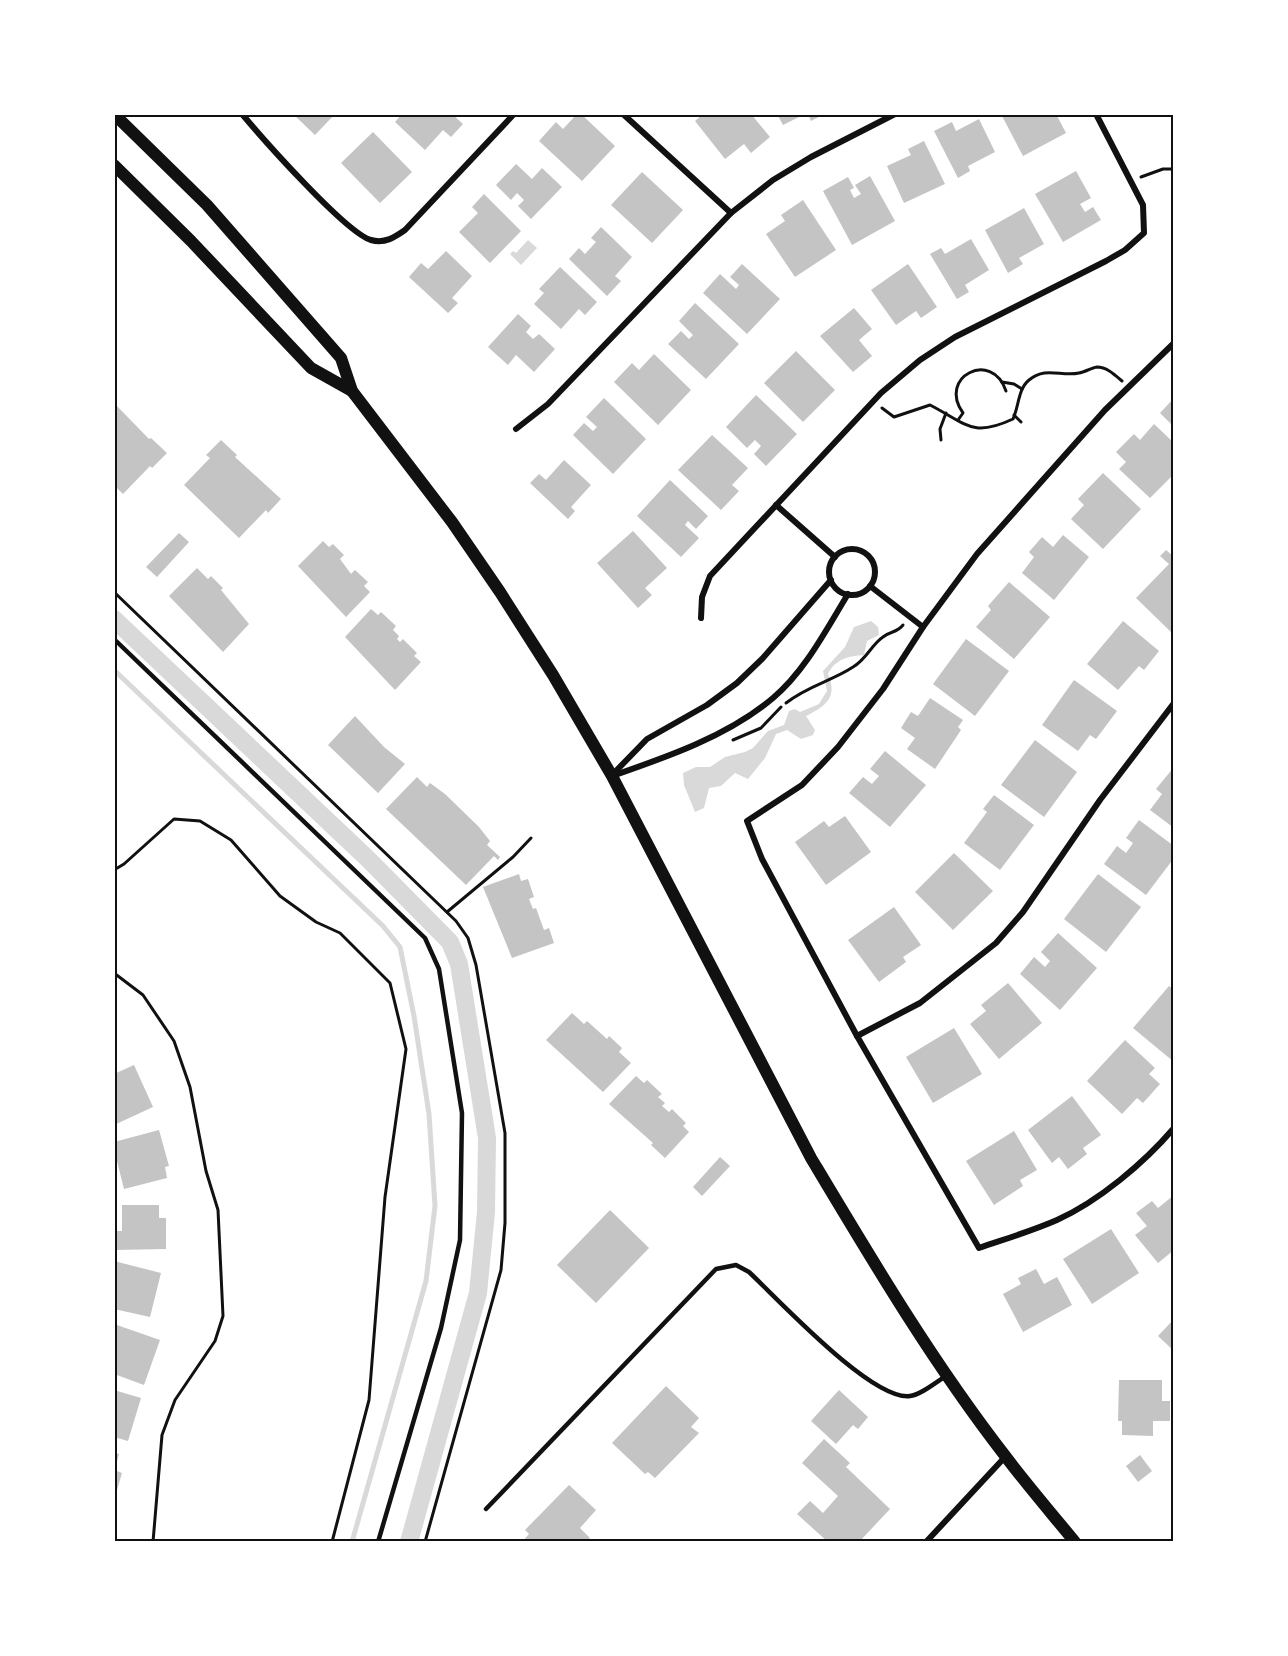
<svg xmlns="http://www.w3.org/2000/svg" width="1288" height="1656" font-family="'Varela Round',sans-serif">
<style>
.water{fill:#d9d9d9}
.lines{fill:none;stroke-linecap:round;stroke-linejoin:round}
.stream{stroke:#d9d9d9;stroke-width:5}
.canal{stroke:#d9d9d9;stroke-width:18}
.building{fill:#c4c4c4}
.path{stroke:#111;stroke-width:3}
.service{stroke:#111;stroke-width:4.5}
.minor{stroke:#111;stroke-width:6}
.secondary{stroke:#111;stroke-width:12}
.neatline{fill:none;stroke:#111;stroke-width:2}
</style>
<rect width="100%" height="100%" fill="#fff"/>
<g class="water">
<polygon points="528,240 537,248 521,265 510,254 513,251 516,253"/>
<path d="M871 621 878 627 879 635 867 641 864 655C849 656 835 659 828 674 838 697 826 706 806 716L815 730 813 735 801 739 787 730 776 734 765 758 748 779 735 773 721 786 709 788 704 808 695 812 684 785 683 773 696 767H710L725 757 745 752 753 748 768 731 784 725 789 711 795 709 800 712 819 704 827 691 823 671 845 647 854 627Z"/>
</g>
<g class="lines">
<polyline class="stream" points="114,670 383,926 400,947 414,1016 429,1114 435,1206 426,1281 352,1542"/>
<polyline class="canal" points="114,619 368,859 450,942 459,964 487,1138 486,1212 478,1293 409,1542"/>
</g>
<g class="building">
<polygon points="293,114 335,114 315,135"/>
<polygon points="402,114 452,114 463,124 451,137 443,130 425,150 395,122"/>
<polygon points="577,114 581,114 615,146 582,181 539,141 556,122 563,129"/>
<polygon points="703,114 751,114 770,137 751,153 744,144 725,159 695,121"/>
<polygon points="777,114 805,114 783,125"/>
<polygon points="808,114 824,114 811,121"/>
<polygon points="1001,114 1056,114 1066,133 1023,156"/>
<polygon points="979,119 995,152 968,166 970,171 958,178 934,131 952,122 956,131"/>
<polygon points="373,132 412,172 380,203 341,163"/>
<polygon points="924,141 945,184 904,203 887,166 911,155 908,149"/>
<polygon points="516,164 532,179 542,168 562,187 531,219 518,206 524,200 517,193 511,200 496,185"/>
<polygon points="1076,171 1091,198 1080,204 1085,212 1093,207 1101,220 1063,242 1035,194"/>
<polygon points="642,172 683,210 652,243 611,205"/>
<polygon points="870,176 895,221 852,245 823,191 848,177 854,188 850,190 854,198 861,194 855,185"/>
<polygon points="484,194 521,231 490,263 459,232 478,213 472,207"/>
<polygon points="803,200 836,250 795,277 766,234 785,221 781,215"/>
<polygon points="1024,208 1044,244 1019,258 1023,264 1008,273 985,230"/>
<polygon points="601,227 632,257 615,276 621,281 607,296 569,259 579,248 585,254 596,242 591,238"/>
<polygon points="971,239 989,270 965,285 969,292 957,299 930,254 941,248 945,254"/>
<polygon points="446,251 472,276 452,298 458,303 448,313 409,277 421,263 428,269"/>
<polygon points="742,264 780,299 747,334 703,293 720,274 736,289 739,285 730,277"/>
<polygon points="908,264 937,307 921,318 916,311 896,325 871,290"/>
<polygon points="560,267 597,302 585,315 579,309 561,329 534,304 544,293 539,289"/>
<polygon points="695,303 739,344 706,379 668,344 681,331 689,339 693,335 679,321"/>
<polygon points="854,308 872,329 859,340 872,356 853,372 820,336"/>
<polygon points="518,314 531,326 526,332 533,339 539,334 555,349 534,372 516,355 508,365 488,347"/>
<polygon points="796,351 835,390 803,422 764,383"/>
<polygon points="654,354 691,390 658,425 614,382 632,363 639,370"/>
<polygon points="756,395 797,434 766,466 754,454 761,446 755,440 747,448 726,427"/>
<polygon points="604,398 646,439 613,474 573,435 584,423 593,431 597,427 586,417"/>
<polygon points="1174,398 1174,427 1160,413"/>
<polygon points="114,403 149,439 151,438 167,453 152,468 150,466 123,494 114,485"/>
<polygon points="1154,424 1174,443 1174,474 1150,498 1119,469 1126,462 1116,452 1134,434 1140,440"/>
<polygon points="712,435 748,468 732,485 739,491 721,510 678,470"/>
<polygon points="221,440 237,455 235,457 281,499 268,513 266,510 239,538 184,485 210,458 206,455"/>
<polygon points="564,460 591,485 571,507 575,511 568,519 530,483 539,474 546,480"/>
<polygon points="1103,473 1141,509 1103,549 1071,519 1084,505 1078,499"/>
<polygon points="670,480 708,516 696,529 688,521 685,525 699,538 681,557 637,516"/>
<polygon points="633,531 667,568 645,588 652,595 638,608 597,563"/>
<polygon points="179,533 189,542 157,577 146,567"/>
<polygon points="1063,535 1089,557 1054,600 1022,573 1034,557 1029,552 1042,537 1053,547"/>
<polygon points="323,541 329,547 333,544 344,555 340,559 351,574 355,570 368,582 364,586 370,592 346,617 298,566"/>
<polygon points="1166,550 1174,557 1174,628 1171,632 1136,598 1169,564 1160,556"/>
<polygon points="197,568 208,579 211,576 223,588 221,590 249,624 223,652 169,596"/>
<polygon points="1009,582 1050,617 1014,659 976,627 991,610 988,606"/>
<polygon points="371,609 378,615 381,612 396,626 393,630 399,636 397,639 400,642 403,639 417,653 414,656 421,662 395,690 345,637"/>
<polygon points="1123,621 1159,651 1144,670 1139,666 1118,690 1087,664"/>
<polygon points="966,639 1009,671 975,716 933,684"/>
<polygon points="1074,680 1117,711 1096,739 1090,735 1078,751 1042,725"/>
<polygon points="930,698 963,720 958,727 961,730 935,769 907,749 915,738 901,728 911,712 918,716"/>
<polygon points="355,716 384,747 405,764 378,793 328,745"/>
<polygon points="1035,740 1077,772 1044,817 1001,785"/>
<polygon points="885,751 926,785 890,827 849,793 863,777 872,784 879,776 870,769"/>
<polygon points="1174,767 1174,828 1150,810 1162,794 1156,789"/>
<polygon points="417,777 427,787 430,783 445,794 479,827 490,841 487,845 500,857 498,860 494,856 466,885 386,809"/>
<polygon points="994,795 1034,825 1000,870 964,843 987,812 983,809"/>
<polygon points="845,816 871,852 826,885 795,842 824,821 829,827"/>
<polygon points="1139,820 1174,846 1174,858 1146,895 1104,864 1117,846 1126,853 1133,843 1126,838"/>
<polygon points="954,853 993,891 953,930 915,892"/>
<polygon points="519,874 521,881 528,879 534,897 529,899 533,909 536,908 544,930 549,928 554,943 512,958 483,887"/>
<polygon points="1098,874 1141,907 1106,952 1064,919"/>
<polygon points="894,907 921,945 903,957 906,962 879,982 848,940"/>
<polygon points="1058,933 1097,968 1060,1010 1020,974 1034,957 1045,967 1050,961 1041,952"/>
<polygon points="1008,983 1042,1023 999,1059 970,1024 986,1011 981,1005"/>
<polygon points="1169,986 1174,990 1174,1062 1133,1028"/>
<polygon points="572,1013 584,1024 587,1021 607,1039 609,1036 622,1048 619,1052 631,1063 603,1092 546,1040"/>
<polygon points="954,1028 982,1074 933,1103 906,1057"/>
<polygon points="1125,1040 1155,1068 1149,1074 1160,1084 1143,1103 1137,1098 1122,1114 1087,1081"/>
<polygon points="134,1065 153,1107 114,1125 114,1074"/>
<polygon points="636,1076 644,1083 647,1080 662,1094 658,1097 665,1103 662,1106 669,1112 672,1109 686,1123 683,1126 689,1132 665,1158 651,1145 653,1143 609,1104"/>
<polygon points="1072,1096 1101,1135 1083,1148 1087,1154 1068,1169 1059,1157 1052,1163 1028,1130"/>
<polygon points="159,1130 169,1166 165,1167 167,1178 124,1189 117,1161 114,1162 114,1142"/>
<polygon points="1014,1131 1037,1170 1020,1180 1023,1186 994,1205 966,1161"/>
<polygon points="720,1157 730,1166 702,1196 693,1187"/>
<polygon points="1174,1195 1174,1250 1158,1263 1135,1235 1147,1226 1136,1213 1152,1201 1158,1208"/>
<polygon points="122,1205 159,1205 159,1218 166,1218 166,1249 114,1250 115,1231 122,1231"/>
<polygon points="610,1210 649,1248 596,1303 557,1265"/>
<polygon points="1111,1229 1139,1273 1092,1304 1063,1259"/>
<polygon points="114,1261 161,1273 150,1317 114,1309 117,1283 114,1283"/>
<polygon points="1036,1269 1044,1284 1057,1277 1072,1305 1023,1332 1003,1294 1021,1284 1018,1278"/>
<polygon points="1174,1319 1174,1351 1158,1336"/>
<polygon points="114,1324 160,1340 144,1385 114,1374"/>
<polygon points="1119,1380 1162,1380 1162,1401 1170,1401 1170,1421 1153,1421 1153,1436 1122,1435 1122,1421 1118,1421"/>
<polygon points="666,1386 699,1418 691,1427 699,1433 655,1478 648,1472 645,1474 612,1443"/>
<polygon points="114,1390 141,1398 128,1441 114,1437"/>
<polygon points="839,1390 868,1417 858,1429 853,1425 836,1444 811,1421"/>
<polygon points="824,1439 850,1463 846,1467 890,1509 859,1542 828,1542 797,1514 810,1501 823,1513 838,1496 802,1463"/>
<polygon points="114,1453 119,1454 115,1469 114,1469"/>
<polygon points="1140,1455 1152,1471 1138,1482 1126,1466"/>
<polygon points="114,1470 122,1473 117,1490 114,1489"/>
<polygon points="569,1485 596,1510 580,1528 590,1538 586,1542 522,1542 529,1534 525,1530"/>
</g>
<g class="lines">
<g class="path">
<polyline points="1141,177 1163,169 1174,169"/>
<polyline points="1002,382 1014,384 1022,389"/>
<path d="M882 408 894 417 930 405C967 424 972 438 1013 419 1019 406 1018 389 1029 380 1046 366 1061 377 1079 373 1085 372 1091 368 1097 367 1107 367 1115 375 1122 381"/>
<polyline points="1014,415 1021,422"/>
<path d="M958 420 963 413C937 377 992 349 1006 391"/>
<polyline points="941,440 940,429 946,413"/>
<polyline points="114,592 456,921 468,938 476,965 505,1133 505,1223 501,1270 425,1542"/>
<path d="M786 703C807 686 832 681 853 667 867 659 871 645 883 637 890 631 897 633 903 625"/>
<polyline points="733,740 761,728 781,707"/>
<polyline points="114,870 124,864 174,819 200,821 231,840 280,896 316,922 340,933 390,983 406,1049 385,1197 369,1400 332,1542"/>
<polyline points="447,912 513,857 531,838"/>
<polyline points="114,973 143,995 174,1041 190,1087 206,1171 218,1210 223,1316 215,1341 175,1400 162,1435 153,1542"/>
</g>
<g class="service">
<polyline points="114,639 425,938 439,969 462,1113 460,1240 441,1328 378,1542"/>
<path d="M486 1509 716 1269 736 1265 749 1272C778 1299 872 1401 910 1396 921 1395 936 1382 946 1376"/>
</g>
<g class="minor">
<path d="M242 114C263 139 346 233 371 240 385 244 395 237 405 230L514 114"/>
<polyline points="623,114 731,213"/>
<path d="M1174 343 1105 410 977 554 923 627 883 689 838 747 802 785 747 821 762 859 857 1036 979 1248C1005 1239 1032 1231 1057 1220 1099 1201 1144 1163 1174 1128"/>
<polyline points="516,429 548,404 731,213 773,180 811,157 895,114"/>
<polyline points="776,505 835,557"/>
<circle cx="852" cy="572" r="23"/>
<polyline points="870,586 923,627"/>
<polyline points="701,618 702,597 710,576 881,393 920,360 955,337 1106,261 1125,250 1144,233 1143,205 1096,114"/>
<polyline points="614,773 647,739 707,705 737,683 762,659 831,580"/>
<path d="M612 776C667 757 728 736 773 698 805 671 826 630 848 594"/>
<polyline points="857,1036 920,1003 996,943 1023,912 1100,800 1174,703"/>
<polyline points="926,1542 1005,1457"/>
</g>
<g class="secondary">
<path d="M114 114 207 205 341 358 352 391 452 522 500 592 553 675 612 776 811 1158C872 1260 933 1363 1006 1457 1028 1486 1052 1514 1075 1542"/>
<polyline points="114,165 191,241 311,368 352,391"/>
</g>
</g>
<rect width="1288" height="1656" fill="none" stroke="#ffffff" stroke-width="231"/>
<rect x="116" y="116" width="1056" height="1424" class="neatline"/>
</svg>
